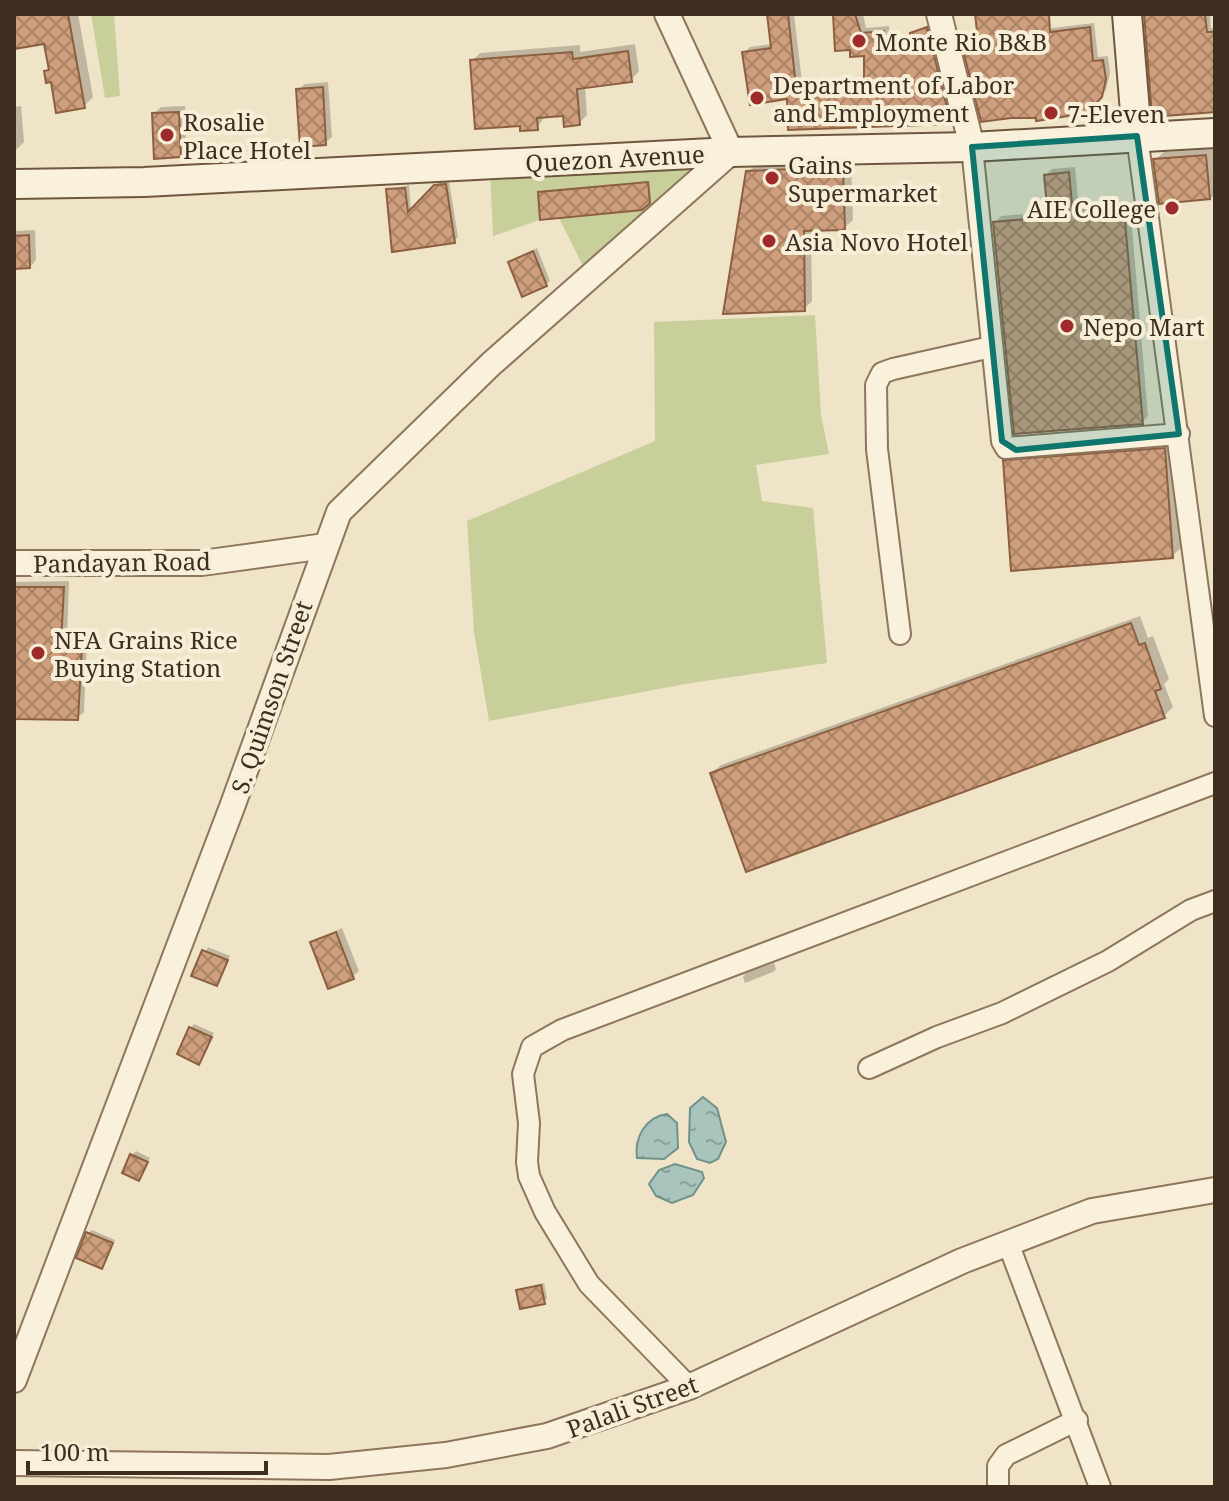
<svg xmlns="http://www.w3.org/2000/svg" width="1229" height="1501" font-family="'Noto Serif',serif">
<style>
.green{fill:#c9cf9b}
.water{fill:url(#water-ripples);stroke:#6f938a;stroke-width:2}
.shadow{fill:#0003}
.building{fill:url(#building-cross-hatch);stroke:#8d5f41;stroke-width:2}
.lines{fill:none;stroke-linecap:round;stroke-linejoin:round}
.minor-casing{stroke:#8d765c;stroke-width:24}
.tertiary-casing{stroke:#8d765c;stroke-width:28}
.secondary-casing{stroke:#6f573f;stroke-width:32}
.minor{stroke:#faf1dc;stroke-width:20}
.tertiary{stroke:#faf1dc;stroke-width:24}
.secondary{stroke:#faf1dc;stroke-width:28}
.marked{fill:#0f766e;fill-opacity:0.2;stroke:#0f766e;stroke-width:6;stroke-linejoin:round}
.poi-dot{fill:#9e2a2b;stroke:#f7eed8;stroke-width:3}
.labels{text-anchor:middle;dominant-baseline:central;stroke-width:8;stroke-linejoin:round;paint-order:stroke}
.poi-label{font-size:24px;fill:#3d2e20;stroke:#f7eed8;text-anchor:start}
.street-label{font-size:24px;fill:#3d2e20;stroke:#f7eed8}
</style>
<defs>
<pattern id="water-ripples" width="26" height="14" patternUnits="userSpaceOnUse" patternTransform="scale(2)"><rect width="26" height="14" fill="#a9c4bc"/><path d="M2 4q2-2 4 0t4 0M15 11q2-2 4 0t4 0" fill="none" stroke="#8ba098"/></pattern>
<pattern id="building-cross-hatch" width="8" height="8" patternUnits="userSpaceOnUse" patternTransform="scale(2)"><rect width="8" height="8" fill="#cf9f7d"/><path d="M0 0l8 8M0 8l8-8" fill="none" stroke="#a98266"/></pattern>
</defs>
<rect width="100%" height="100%" fill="#f0e4c8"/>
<g class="green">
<polygon points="91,14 114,14 120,96 105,98"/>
<polygon points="705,160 584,268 557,214 493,236 490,170"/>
<polygon points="815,315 821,414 829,454 756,465 762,501 813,508 827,663 685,684 489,721 474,632 467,521 655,441 654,322"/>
</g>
<g class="water">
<polygon points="703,1097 717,1108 726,1142 718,1159 710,1163 697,1159 689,1142 690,1108"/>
<path d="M667 1114 677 1123 678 1148 664 1159 637 1158C634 1137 646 1117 667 1114Z"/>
<polygon points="675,1164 702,1172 704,1178 693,1195 672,1203 656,1196 649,1184 659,1170"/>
</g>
<g class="shadow">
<polygon points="14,14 78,14 93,97 84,106 46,72 50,67 46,41 14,47"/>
<polygon points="769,14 794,14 803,90 866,88 866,54 835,14 863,14 866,28 889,26 890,45 913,43 912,34 932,23 956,117 950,122 789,97 744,53 750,47 772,44"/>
<polygon points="977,14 1017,14 1044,29 1094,23 1098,57 1108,56 1110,73 1106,90 1087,110 964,43 969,38 979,36"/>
<polygon points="1146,14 1210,14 1211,28 1215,28 1215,110"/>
<polygon points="635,44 639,71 631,80 585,86 587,115 579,123 565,114 545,116 537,128 522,123 472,61 480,53 580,45 580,52"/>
<polygon points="328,82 332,137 325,143 298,90 305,84"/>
<polygon points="21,106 24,142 14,152 14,107"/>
<polygon points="185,106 186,149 180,155 154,114 161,107"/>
<polygon points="1215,149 1215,197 1161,202 1155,160 1164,152"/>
<polygon points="851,160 853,220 844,228 811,229 812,301 804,309 748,172 757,164"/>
<polygon points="1075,167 1079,209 1130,204 1148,416 1142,422 995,223 1001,216 1049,212 1046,175 1052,169"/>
<polygon points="449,181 458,237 454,241 394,250 388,190 409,185 411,211 440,182"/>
<polygon points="649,181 651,200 641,208 540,193"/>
<polygon points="35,230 36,260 30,267 14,267 14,231"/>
<polygon points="537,248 550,281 546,284 510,263"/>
<polygon points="1173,440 1181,548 1172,556 1006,461 1014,452"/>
<polygon points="69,581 67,639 87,640 84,712 77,718 14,717 14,582"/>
<polygon points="1140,616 1148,638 1153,636 1169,679 1164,684 1173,707 1164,716 712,773 721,765"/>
<polygon points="342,928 359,971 352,977 312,943"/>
<polygon points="208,947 230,956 216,984 194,975"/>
<polygon points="774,963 776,969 773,972 745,983 743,977 746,973"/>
<polygon points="194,1024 214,1033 199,1062 191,1028"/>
<polygon points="136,1151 150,1158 142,1175 132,1155"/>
<polygon points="92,1230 115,1240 102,1266 88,1233"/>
<polygon points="544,1283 547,1298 544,1302 518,1291"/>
</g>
<g class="building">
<polygon points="14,14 68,14 85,108 56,113 51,82 46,83 44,71 49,70 44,44 14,49"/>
<polygon points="767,14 788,14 797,95 864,93 864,56 850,57 850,50 835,51 833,14 855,14 861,33 884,31 885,50 911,48 910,33 927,27 951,124 788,130 787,99 750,105 742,52 771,48"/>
<polygon points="975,14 1049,14 1050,32 1090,27 1093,61 1103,60 1106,79 1102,97 1087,113 1036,121 1036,118 1011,118 981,122 961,42 978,40"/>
<polygon points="1144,14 1205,14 1207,32 1215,32 1215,112 1152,117"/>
<polygon points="628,51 632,82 577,89 580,125 564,127 563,116 537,118 538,130 520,131 520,126 475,129 470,60 572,52 573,59"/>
<polygon points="323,87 326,145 300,147 296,89"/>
<polygon points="179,112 181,157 154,159 152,113"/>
<polygon points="1206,155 1210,199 1159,204 1153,159"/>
<polygon points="843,167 845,230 804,231 805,311 723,314 746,171"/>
<polygon points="1069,172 1073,214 1124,210 1143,424 1014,434 993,222 1048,217 1044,175"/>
<polygon points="648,182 650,203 642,210 540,220 538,192"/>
<polygon points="446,184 455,243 392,252 386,189 405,188 408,212 434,185"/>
<polygon points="29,235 30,268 14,269 14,236"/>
<polygon points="533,251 547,286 522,297 508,262"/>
<polygon points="1165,448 1173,558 1011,571 1003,460"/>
<polygon points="14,587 64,587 61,645 82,646 78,720 14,719"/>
<polygon points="1131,623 1139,645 1145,643 1161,689 1155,691 1165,718 746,872 710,773"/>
<polygon points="336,932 354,979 328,989 310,942"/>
<polygon points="202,950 228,960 217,986 191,976"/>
<polygon points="189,1027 212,1037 199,1065 177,1054"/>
<polygon points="130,1154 148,1162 139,1181 122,1173"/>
<polygon points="86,1232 113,1243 102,1269 76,1258"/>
<polygon points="541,1285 545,1304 520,1309 516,1290"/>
</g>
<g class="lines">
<defs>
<g id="minor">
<polyline points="1137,136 1215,716"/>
<polyline points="972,147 1002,441 1006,448 1179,434"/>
<polyline points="900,634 877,449 876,385 882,373 893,369 991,347"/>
<polyline points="869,1068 937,1037 1002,1013 1108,961 1191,910 1215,901"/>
<polyline points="1008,1243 1100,1487"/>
<polyline points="689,1387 589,1284 545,1212 529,1176 527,1162 529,1123 523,1074 532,1047 562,1030 1215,783"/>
<polyline points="998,1487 998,1466 1006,1455 1077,1420"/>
</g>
<g id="tertiary">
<polyline points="939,14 972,147"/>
<polyline points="14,563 202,563 325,546"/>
<polyline points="14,1380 232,807 339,512 491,364 731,152 667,14"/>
<polyline points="14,1463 329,1467 446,1455 547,1436 689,1387 962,1261 1092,1211 1215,1190"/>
</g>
<g id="secondary">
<polyline points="1127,14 1137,136"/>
<polyline points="14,184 144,182 731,152 972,147 1215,133"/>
</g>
</defs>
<use href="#minor" class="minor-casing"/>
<use href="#tertiary" class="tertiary-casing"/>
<use href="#secondary" class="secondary-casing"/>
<use href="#minor" class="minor"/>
<use href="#tertiary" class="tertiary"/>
<use href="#secondary" class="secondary"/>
</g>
<path class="marked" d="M1137 136 1179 434 1016 450 1002 441 972 147Z"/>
<g class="poi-dot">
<circle cx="859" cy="41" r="8"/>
<circle cx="757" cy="98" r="8"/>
<circle cx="1051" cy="113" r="8"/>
<circle cx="167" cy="135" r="8"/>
<circle cx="772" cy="178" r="8"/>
<circle cx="1172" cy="208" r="8"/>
<circle cx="769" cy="241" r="8"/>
<circle cx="1067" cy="326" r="8"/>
<circle cx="38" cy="653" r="8"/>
</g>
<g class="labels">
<g class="poi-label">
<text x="875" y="41">Monte Rio B&amp;B</text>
<text x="773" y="84">Department of Labor<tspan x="773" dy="28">and Employment</tspan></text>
<text x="1067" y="113">7-Eleven</text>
<text x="183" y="121">Rosalie<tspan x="183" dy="28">Place Hotel</tspan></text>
<text x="788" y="164">Gains<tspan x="788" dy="28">Supermarket</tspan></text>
<text x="1156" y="208" text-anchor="end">AIE College</text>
<text x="785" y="241">Asia Novo Hotel</text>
<text x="1083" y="326">Nepo Mart</text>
<text x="54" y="639">NFA Grains Rice<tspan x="54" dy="28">Buying Station</tspan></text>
</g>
<g class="street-label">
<text transform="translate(615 158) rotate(-3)">Quezon Avenue</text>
<text transform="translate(122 562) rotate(-1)">Pandayan Road</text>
<text transform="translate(271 697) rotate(-71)">S. Quimson Street</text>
<text transform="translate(632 1406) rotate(-20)">Palali Street</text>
</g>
</g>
<rect width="1229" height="1501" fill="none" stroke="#3d2e20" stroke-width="32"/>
<path d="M28 1461v12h238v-12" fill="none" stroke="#3d2e20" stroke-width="4"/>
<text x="40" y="1461" font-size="24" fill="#3d2e20" stroke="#f7eed8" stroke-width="6" paint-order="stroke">100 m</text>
</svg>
